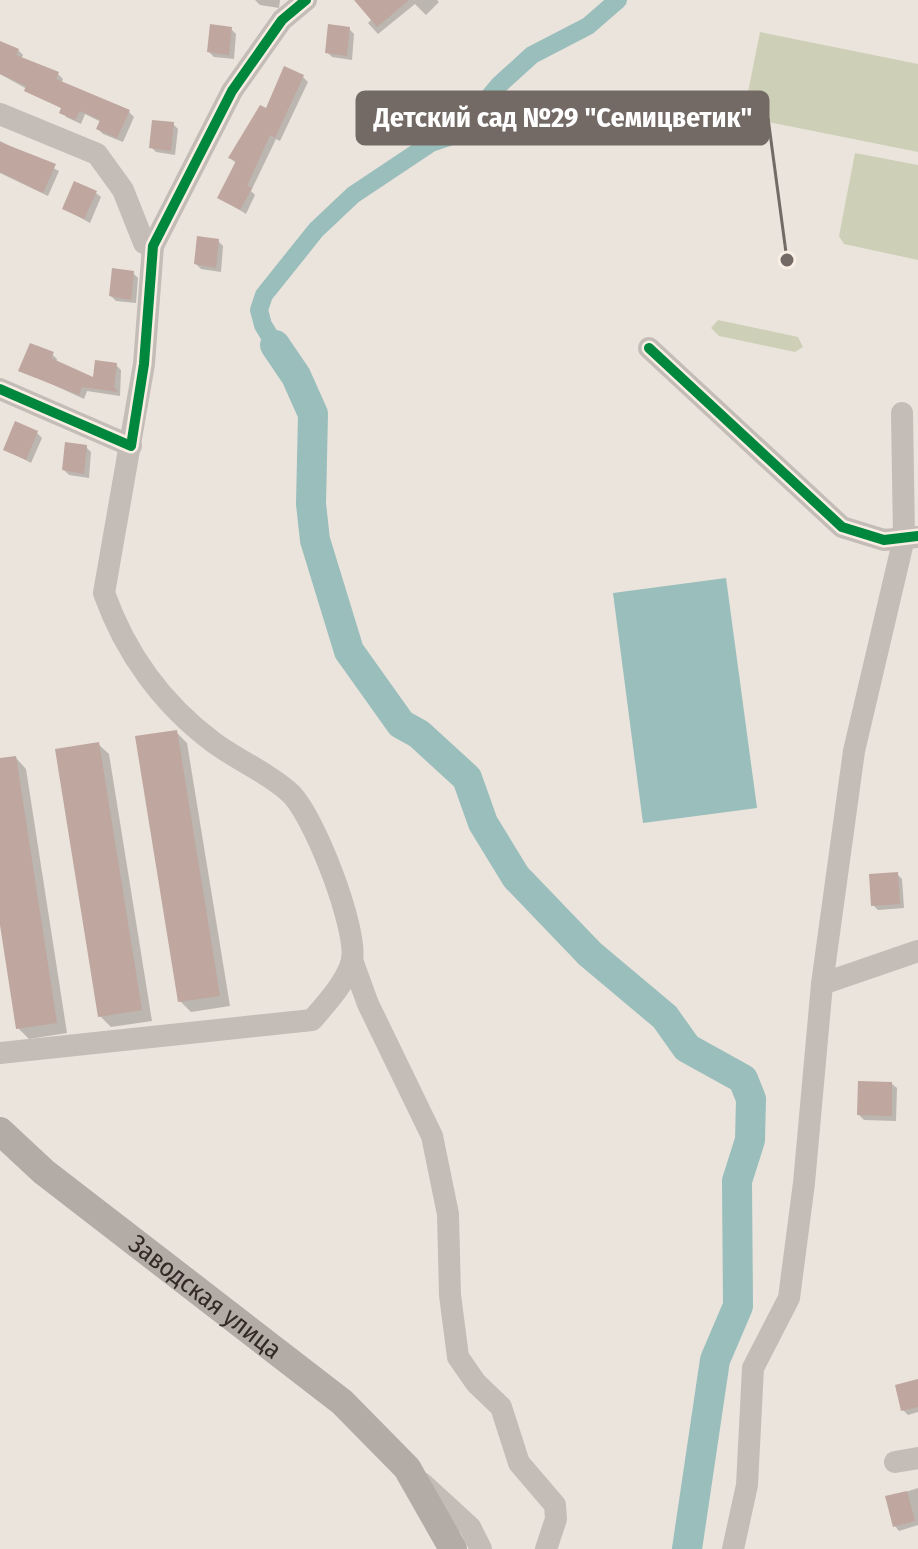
<svg xmlns="http://www.w3.org/2000/svg" width="918" height="1549" font-family="'Fira Sans Condensed',sans-serif">
<style>
.green{fill:#cdd0b7}
.water{fill:#99bebb}
.shadow{fill:#0003}
.lines{fill:none;stroke-linecap:round;stroke-linejoin:round}
.canal{stroke:#99bebb;stroke-width:18}
.river{stroke:#99bebb;stroke-width:30}
.building{fill:#bfa69e}
.minor{stroke:#c4bcb7;stroke-width:22}
.major{stroke:#b3aba6;stroke-width:28}
.cycleway-casing{stroke:#f9eee4;stroke-width:15}
.cycleway{stroke:#00873e;stroke-width:10}
.labels{text-anchor:middle;dominant-baseline:central;stroke-width:6;stroke-linejoin:round;paint-order:stroke}
.street-label{font-size:26px;fill:#342925;stroke:#f9eee4}
.leader{fill:none;stroke:#746a65;stroke-width:3}
.callout-dot{fill:#746a65;stroke:#f9eee4;stroke-width:3}
.callout{fill:#746a65;stroke:#746a65;stroke-width:3}
.callout-label{font-size:28px;text-anchor:middle;font-weight:bold;fill:#fff}
</style>
<rect width="100%" height="100%" fill="#ebe4dd"/>
<g class="green">
<polygon points="760,32 918,64 918,152 743,117"/>
<polygon points="855,153 918,165 918,260 844,244 839,236"/>
<polygon points="718,320 798,337 803,347 795,352 719,336 711,328"/>
</g>
<polygon class="water" points="726,578 757,808 643,823 613,593"/>
<g class="shadow">
<polygon points="255,0 280,0 279,8 260,5"/>
<polygon points="367,0 437,0 439,2 426,15 415,4 378,34 368,23 372,19"/>
<polygon points="231,29 236,34 234,59 214,57 209,52"/>
<polygon points="349,29 354,34 352,60 332,57 327,52"/>
<polygon points="0,42 18,50 23,55 21,59 58,74 63,79 61,84 129,112 134,117 123,142 103,134 98,129 101,122 85,114 81,124 66,117 63,109 0,74"/>
<polygon points="303,77 308,82 280,141 276,139 251,191 255,195 246,214 219,197 237,164 230,158 239,140 242,142"/>
<polygon points="173,124 178,129 175,155 156,152 151,147"/>
<polygon points="0,141 59,171 48,196 0,173"/>
<polygon points="96,193 101,197 90,223 65,209"/>
<polygon points="218,241 223,246 221,272 201,269 196,264"/>
<polygon points="133,273 138,278 136,303 116,301 111,296"/>
<polygon points="52,354 57,359 56,363 95,380 116,365 121,370 120,396 87,391 84,399 21,370"/>
<polygon points="37,433 42,438 31,463 5,449"/>
<polygon points="86,447 91,452 89,478 69,475 64,470"/>
<polygon points="176,732 187,743 230,1006 191,1012 180,1001"/>
<polygon points="98,744 109,754 152,1021 111,1027 100,1016"/>
<polygon points="16,758 26,769 67,1033 29,1039 18,1028 0,911 0,760"/>
<polygon points="897,874 902,879 904,908 878,910 873,905"/>
<polygon points="892,1084 897,1088 896,1121 864,1120 859,1115"/>
<polygon points="918,1381 918,1412 908,1415 903,1410"/>
<polygon points="918,1488 918,1525 899,1531 895,1526 887,1498"/>
</g>
<g class="lines">
<polyline class="canal" points="275,345 263,325 259,310 264,295 316,230 353,195 431,143 458,134 499,85 532,55 588,26 618,0"/>
<polyline class="river" points="275,345 296,376 313,414 311,504 315,540 349,651 401,724 419,734 467,778 483,823 516,877 590,954 665,1017 687,1048 743,1079 751,1099 750,1140 737,1181 738,1306 715,1360 687,1549"/>
</g>
<g class="building">
<polygon points="354,0 409,0 377,27"/>
<polygon points="210,24 232,27 229,55 207,52"/>
<polygon points="328,24 350,27 347,56 325,53"/>
<polygon points="0,41 19,49 16,55 59,72 56,79 130,110 117,138 96,129 100,120 80,111 75,120 59,113 61,108 24,91 26,86 0,74"/>
<polygon points="284,66 304,75 275,138 270,135 247,186 252,188 240,210 217,198 236,161 228,158 260,105 266,108"/>
<polygon points="152,120 174,122 171,151 149,148"/>
<polygon points="0,142 56,164 43,193 0,172"/>
<polygon points="74,181 97,191 84,219 62,209"/>
<polygon points="197,236 219,239 216,268 194,264"/>
<polygon points="112,268 134,271 131,300 109,296"/>
<polygon points="30,343 54,352 51,358 93,377 95,360 117,363 114,387 118,392 82,387 79,395 18,371"/>
<polygon points="15,421 38,431 26,460 3,450"/>
<polygon points="65,442 87,445 84,474 62,470"/>
<polygon points="177,730 220,996 178,1002 135,736"/>
<polygon points="99,742 142,1010 98,1017 55,749"/>
<polygon points="16,756 57,1023 16,1029 0,925 0,758"/>
<polygon points="898,872 900,904 871,906 869,874"/>
<polygon points="858,1081 892,1082 892,1116 857,1115"/>
<polygon points="918,1379 918,1407 901,1411 895,1385"/>
<polygon points="907,1491 915,1521 893,1527 885,1496"/>
</g>
<g class="lines">
<g class="minor">
<polyline points="0,114 97,154 123,190 144,243 153,246"/>
<polyline points="649,348 842,527 884,540 917,537"/>
<polyline points="0,389 131,446"/>
<polyline points="352,960 368,1004 432,1136 448,1214 450,1295 458,1357 476,1383 501,1407 519,1463 555,1505 556,1519 546,1549"/>
<polyline points="822,984 918,951"/>
<path d="M0 1053 312 1020C325 1005 348 980 352 960 358 929 313 812 289 792 267 772 237 760 213 742 162 704 125 652 104 593L144 364 153 246 232 91 282 20 306 0"/>
<polyline points="895,1462 918,1458"/>
<polyline points="422,1483 470,1527 481,1549"/>
<polyline points="733,1549 747,1485 753,1368 789,1298 804,1183 822,984 854,751 904,538 902,413"/>
</g>
<path class="major" id="s1" d="M0 1131 44 1172 342 1402 407 1468 453 1549"/>
<defs>
<g id="cycleway">
<polyline points="649,348 842,527 884,540 918,536"/>
<polyline points="0,389 131,446 144,364 153,246 232,91 282,20 306,0"/>
</g>
</defs>
<use href="#cycleway" class="cycleway-casing"/>
<use href="#cycleway" class="cycleway"/>
</g>
<g class="labels">
<g class="street-label">
<text stroke="none"><textPath href="#s1" startOffset="264">Заводская улица</textPath></text>
</g>
</g>
<path class="leader" d="M787 260L768 118"/>
<circle class="callout-dot" cx="787" cy="260" r="8"/>
<rect class="callout" x="357" y="92" width="411" height="52" rx="8"/>
<g class="callout-label">
<text x="563" y="127">Детский сад №29 "Семицветик"</text>
</g>
</svg>
